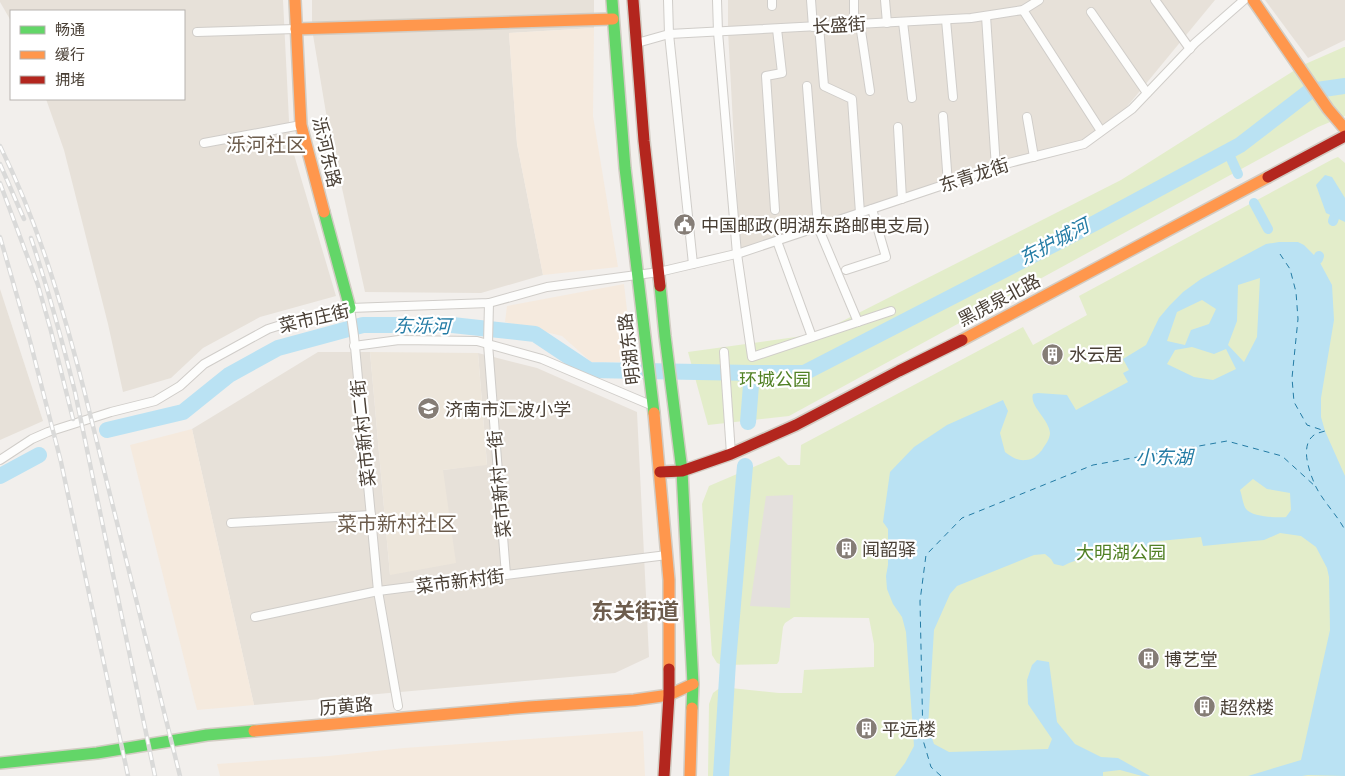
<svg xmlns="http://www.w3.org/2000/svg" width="1345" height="776" font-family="'Work Sans','Noto Sans SC',sans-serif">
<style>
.residential{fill:#e7e1d9}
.commercial{fill:#f5eade}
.education{fill:#ede6db}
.green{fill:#e3edca}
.parking{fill:#e4e0dd}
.water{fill:#bae2f3;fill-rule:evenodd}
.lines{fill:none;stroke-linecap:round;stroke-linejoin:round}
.canal{stroke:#bae2f3;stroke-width:10}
.river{stroke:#bae2f3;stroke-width:16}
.ferry{stroke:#247ca5;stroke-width:1;stroke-dasharray:6 5;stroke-linecap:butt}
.street-casing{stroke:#d0cdc9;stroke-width:10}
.fast-casing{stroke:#d2ccc3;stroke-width:14}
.slow-casing{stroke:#d2ccc3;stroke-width:14}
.jam-casing{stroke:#d2ccc3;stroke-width:14}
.street{stroke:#fdfdfc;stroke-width:8}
.fast{stroke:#63d668;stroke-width:11}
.slow{stroke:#ff974d;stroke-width:11}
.jam{stroke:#b3261e;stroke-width:11}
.rail-casing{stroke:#dadad9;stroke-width:4.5}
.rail{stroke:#fff;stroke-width:2.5;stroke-dasharray:8;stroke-linecap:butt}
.labels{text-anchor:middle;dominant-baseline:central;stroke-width:4.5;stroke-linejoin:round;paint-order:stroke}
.street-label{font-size:18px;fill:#4a4036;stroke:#fff}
.poi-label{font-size:18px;fill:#4a4036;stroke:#fff;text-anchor:start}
.park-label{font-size:18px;fill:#518125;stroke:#fff}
.water-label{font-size:19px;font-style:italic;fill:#247ca5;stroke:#fff}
.quarter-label{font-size:20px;fill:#6d5d4d;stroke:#fff}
.district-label{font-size:22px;font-weight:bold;fill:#6d5d4d;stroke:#fff}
</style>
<rect width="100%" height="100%" fill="#f2efec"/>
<g class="residential">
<polygon points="0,0 283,0 290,141 336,296 260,317 203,348 171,378 123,392 108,324 64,150 46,99 184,99 184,11 11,11 11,21 0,2"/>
<polygon points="312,0 594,0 594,28 509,33 517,144 543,275 481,293 365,292 328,125 312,29"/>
<polygon points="728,0 1215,0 1116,120 1084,144 740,253 728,31"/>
<polygon points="1265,0 1345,0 1345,40 1308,58"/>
<polygon points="0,289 43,421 0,440"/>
<polygon points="318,352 370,352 390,575 443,470 487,464 478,353 537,368 637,412 649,657 615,673 254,705 192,429"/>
</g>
<g class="commercial">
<polygon points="594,28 593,116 618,267 543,275 517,144 509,33"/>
<polygon points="624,284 633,362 591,362 562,336 505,322 507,306"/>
<polygon points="192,429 254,705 197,710 130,445"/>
<polygon points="643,731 645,776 220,776 217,764 329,756 404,748"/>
</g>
<polygon class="education" points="370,352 478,353 487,465 443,470 456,563 390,575"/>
<g class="green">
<polygon points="1344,47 1345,47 1345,116 1318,127 789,416 708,425 688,352 817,334 1121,180 1303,65"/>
<polygon points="1338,157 1345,163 1345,776 708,776 709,704 713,693 721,687 779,693 802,693 804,670 874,667 874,644 869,618 794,617 785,623 783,627 779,661 777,664 722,665 717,663 712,655 702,504 709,486 779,456 788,465 800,465 801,445 1023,327 1033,345 1087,315 1079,296 1333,159"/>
</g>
<polygon class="parking" points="793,495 790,608 750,606 766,496"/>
<g class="water">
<polygon points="1325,175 1332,177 1345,198 1345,222 1326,213 1316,185"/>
<path d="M1279 242H1298L1304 245 1318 259 1332 285 1334 320 1321 398V417L1325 431 1345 476V776L1308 775 1302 776H1248L1301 760 1330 630 1329 577 1327 568 1316 547 1301 536 1280 533 1264 540 1203 546 1201 537 1149 542 1150 552C1138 553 1126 555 1114 556 1096 557 1079 557 1063 566L1054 564 1051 559 1045 554 1034 555 957 586 950 594 934 630 928 727 934 744 949 752 1048 749 1052 739 1028 704 1027 680 1032 665 1037 660 1049 662 1057 722 1075 744 1101 757 1118 758 1150 776H1142L1120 770 1103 772V776H895L905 763 914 746 906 632 902 617 893 604 887 589 886 576 888 565V529L883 522 890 472 914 447 947 425 1003 400 1008 411 1000 433 1005 452C1012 457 1017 461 1026 460 1032 460 1038 455 1042 450 1045 445 1050 439 1050 433 1049 419 1029 406 1033 394L1038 393 1067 395 1076 410 1128 382 1123 373 1129 370 1123 359 1146 345 1159 318 1170 305 1183 292 1201 279 1238 259 1266 244ZM1260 278 1257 337 1244 362 1228 345 1237 321 1238 285ZM1202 300 1216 309 1209 324 1191 330 1185 345 1167 341 1177 312ZM1192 347 1214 354 1226 349 1236 369 1213 380 1194 377 1167 364 1175 350ZM1253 479 1267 489 1290 493 1291 510 1286 517C1277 518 1252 517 1246 509 1243 505 1242 495 1240 490Z"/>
</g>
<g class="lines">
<g class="canal">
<polyline points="1228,152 1238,174"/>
<polyline points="1254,203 1268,229"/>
<polyline points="1333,221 1334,218"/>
<polyline points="1318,259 1319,256"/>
</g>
<g class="river">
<polyline points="748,422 752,373"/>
<polyline points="107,430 183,412 229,375 278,348 363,325 452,325 535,334 589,370 752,373 804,373 1095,223 1240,145 1310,91 1345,86"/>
<polyline points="0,476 39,455"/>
<polyline points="721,776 728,662 745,466"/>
</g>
<g class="ferry">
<path d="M1280 254 1290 269 1296 292 1298 319 1292 378 1294 402 1307 425 1325 431C1322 432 1317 433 1314 435 1299 446 1310 474 1316 487 1323 501 1337 515 1345 530"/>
<polyline points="941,776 931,767 923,740 920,601 926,555 962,518 1093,465 1227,441 1282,456 1316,487"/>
</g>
<defs>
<g id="street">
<polyline points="668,0 669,34 693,264"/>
<polyline points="717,0 718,32 737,254 752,357 891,311"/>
<polyline points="772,0 772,6"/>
<polyline points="811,0 813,27"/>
<polyline points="854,0 854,25"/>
<polyline points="885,0 887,23"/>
<polyline points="1155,0 1190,49"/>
<polyline points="1023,10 1101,131"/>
<polyline points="1091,12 1147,93"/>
<polyline points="986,16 996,168"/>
<polyline points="946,20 953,97"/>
<polyline points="903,22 912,98"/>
<polyline points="860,24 870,91"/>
<polyline points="819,26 824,86 852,99 860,213"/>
<polyline points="197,32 296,29"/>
<polyline points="637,43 669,34 971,18 1023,10 1039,0"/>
<polyline points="807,86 818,227 858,322"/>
<polyline points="943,116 948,184"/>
<polyline points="1027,117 1034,157"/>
<polyline points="898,127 902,199"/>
<polyline points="204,143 301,125"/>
<polyline points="775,210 766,76 782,73 777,29"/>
<polyline points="777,241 812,337"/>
<polyline points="846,270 886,257 872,209"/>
<polyline points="489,303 488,344 506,575"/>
<polyline points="350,308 354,336 378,591 398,706"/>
<polyline points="354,346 399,340 477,341 542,359 653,406"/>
<polyline points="724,352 731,454"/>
<polyline points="0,460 32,439 48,432 111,412 155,401 180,386 204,364 268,329 303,318 350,308 489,303 547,287 659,272 740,253 1009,163 1084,144 1132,109 1195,43 1244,0"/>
<polyline points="231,523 371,515"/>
<polyline points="255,617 378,591 667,555"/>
</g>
<g id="fast">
<polyline points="612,0 625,168 654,413"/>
<polyline points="324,212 350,308"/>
<polyline points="660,286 665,336 682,471 693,684 692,708"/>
<polyline points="0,763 97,753 207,735 254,731"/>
</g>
<g id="slow">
<polyline points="295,0 301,125 324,212"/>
<polyline points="1253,0 1328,109 1345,129"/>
<polyline points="296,29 613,19"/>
<polyline points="962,340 1268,177"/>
<polyline points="654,413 669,580 669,669"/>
<polyline points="254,731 529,707 634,700 669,695 693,684"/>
<polyline points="690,776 692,708"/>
</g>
<g id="jam">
<polyline points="633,0 644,141 660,286"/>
<polyline points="1268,177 1345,136"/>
<polyline points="660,472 682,471 731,454 796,425 899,371 962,340"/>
<polyline points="664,776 669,695 669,669"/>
</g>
</defs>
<use href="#street" class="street-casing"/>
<use href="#fast" class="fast-casing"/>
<use href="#slow" class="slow-casing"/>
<use href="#jam" class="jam-casing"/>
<use href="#street" class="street"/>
<use href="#fast" class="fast"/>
<use href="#slow" class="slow"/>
<use href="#jam" class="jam"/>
<defs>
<g id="rail">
<path d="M0 146C39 225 62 305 84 390L180 776"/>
<polyline points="0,164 24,219"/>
<polyline points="0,183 38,285 51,331 73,419"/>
<polyline points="0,237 30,341 61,462 128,776"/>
<path d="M31 238C48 289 62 340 75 392L155 776"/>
</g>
</defs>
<use href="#rail" class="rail-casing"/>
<use href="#rail" class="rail"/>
</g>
<defs>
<symbol id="civic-disc" viewBox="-11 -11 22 22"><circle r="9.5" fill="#857d76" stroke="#fff"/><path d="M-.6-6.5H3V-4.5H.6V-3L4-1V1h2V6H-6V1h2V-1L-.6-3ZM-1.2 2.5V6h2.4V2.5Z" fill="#fff"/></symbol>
<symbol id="building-disc" viewBox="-11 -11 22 22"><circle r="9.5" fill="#857d76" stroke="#fff"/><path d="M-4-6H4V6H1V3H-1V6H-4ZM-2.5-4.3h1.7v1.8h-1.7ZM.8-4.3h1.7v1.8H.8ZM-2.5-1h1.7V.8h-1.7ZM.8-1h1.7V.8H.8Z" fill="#fff"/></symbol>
<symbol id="school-disc" viewBox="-11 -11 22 22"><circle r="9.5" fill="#857d76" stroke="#fff"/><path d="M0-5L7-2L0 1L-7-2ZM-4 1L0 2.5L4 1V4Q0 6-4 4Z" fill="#fff"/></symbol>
</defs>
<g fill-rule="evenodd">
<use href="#civic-disc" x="672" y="212" width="25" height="25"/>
<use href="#building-disc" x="1040" y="342" width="25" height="25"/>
<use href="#school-disc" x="416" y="396" width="25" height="25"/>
<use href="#building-disc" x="834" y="536" width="25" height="25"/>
<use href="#building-disc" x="1136" y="646" width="25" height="25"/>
<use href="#building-disc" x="1192" y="694" width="25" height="25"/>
<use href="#building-disc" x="854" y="716" width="25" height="25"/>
</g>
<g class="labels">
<g class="street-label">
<text transform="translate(839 25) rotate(-3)">长盛街</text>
<text transform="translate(327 152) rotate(77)">泺河东路</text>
<text transform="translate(974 175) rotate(-18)">东青龙街</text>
<text transform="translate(999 300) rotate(-28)">黑虎泉北路</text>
<text transform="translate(314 318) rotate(-13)">菜市庄街</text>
<text transform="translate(629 349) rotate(-97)">明湖东路</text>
<text transform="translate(363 433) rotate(-96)">菜市新村二街</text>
<text transform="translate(499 484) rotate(-95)">菜市新村一街</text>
<text transform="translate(460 581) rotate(-7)">菜市新村街</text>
<text transform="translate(346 706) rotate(-5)">历黄路</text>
</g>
<g class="poi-label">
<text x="701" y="225">中国邮政(明湖东路邮电支局)</text>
<text x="1069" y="354">水云居</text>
<text x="445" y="409">济南市汇波小学</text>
<text x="862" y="549">闻韶驿</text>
<text x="1164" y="659">博艺堂</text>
<text x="1220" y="707">超然楼</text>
<text x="882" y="729">平远楼</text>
</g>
<g class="park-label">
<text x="775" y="379">环城公园</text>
<text x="1121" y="552">大明湖公园</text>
</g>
<g class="water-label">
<text transform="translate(1054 242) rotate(-28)">东护城河</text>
<text transform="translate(422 326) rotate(1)">东泺河</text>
<text x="1164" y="457">小东湖</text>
</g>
<g class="quarter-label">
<text x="266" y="145">泺河社区</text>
<text x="397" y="524">菜市新村社区</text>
</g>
<g class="district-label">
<text x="635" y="611">东关街道</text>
</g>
</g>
<rect x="10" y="10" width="175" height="90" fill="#ffffff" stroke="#b7b3af"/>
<rect x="20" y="26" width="25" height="8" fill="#63d668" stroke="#b7b3af"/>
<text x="55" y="35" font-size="15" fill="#4a4036">畅通</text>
<rect x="20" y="51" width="25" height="8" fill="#ff974d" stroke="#b7b3af"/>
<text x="55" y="60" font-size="15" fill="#4a4036">缓行</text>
<rect x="20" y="76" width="25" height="8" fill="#b3261e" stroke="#b7b3af"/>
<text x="55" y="85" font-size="15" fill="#4a4036">拥堵</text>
</svg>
